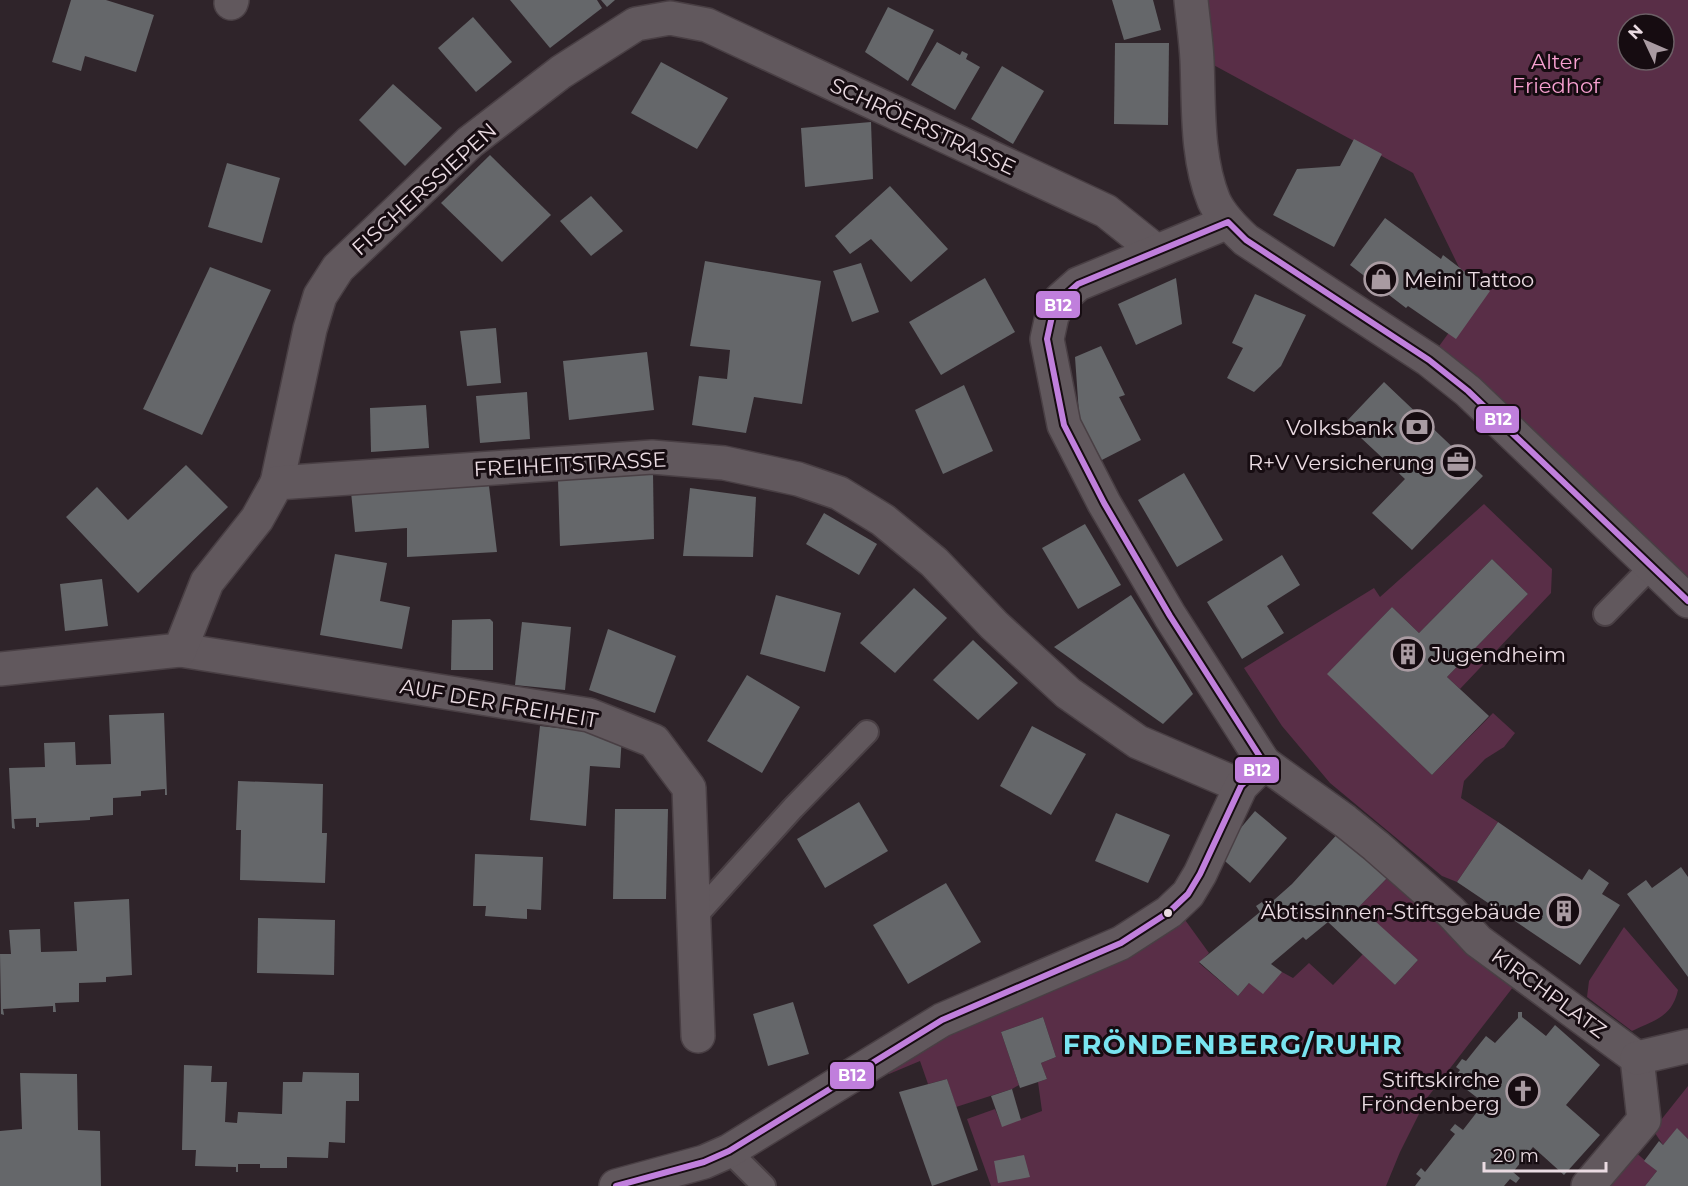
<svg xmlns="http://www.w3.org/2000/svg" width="1688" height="1186" font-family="Montserrat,sans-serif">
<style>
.green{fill:#592e47;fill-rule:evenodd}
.building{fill:#65676a}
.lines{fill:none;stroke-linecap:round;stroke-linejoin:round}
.lane-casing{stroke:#493f44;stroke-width:26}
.street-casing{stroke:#493f44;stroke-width:36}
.secondary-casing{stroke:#493f44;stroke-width:36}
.lane{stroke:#61585d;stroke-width:22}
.street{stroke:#61585d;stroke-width:33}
.secondary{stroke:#61585d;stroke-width:33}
.bus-1-casing{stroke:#160c11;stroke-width:10}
.bus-1{stroke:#c07fdc;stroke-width:6}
.bus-dot{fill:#eadbe2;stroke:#160c11;stroke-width:2}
.labels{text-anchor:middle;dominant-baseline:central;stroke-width:6;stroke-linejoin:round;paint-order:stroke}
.park-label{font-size:21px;fill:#f7a0d0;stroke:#160c11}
.street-label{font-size:21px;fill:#eadbe2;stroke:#160c11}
.poi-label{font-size:21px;fill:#eadbe2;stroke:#160c11;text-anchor:end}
.district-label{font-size:27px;font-weight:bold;letter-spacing:1.5px;fill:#79e4f0;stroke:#160c11}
.line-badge{stroke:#160c11;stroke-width:2}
.badge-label{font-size:16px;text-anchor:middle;font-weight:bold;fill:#fff}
</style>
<rect width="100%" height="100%" fill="#2f242a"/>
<g class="green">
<path d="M1191 0H1688V600L1429 360 1474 298 1413 173 1197 56ZM1628 24H1664V60H1628Z"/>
<polygon points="1484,504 1552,569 1551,593 1460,689 1447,677 1528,594 1492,559 1419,633 1392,607 1328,674 1432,775 1493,713 1515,733 1504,747 1485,759 1464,781 1461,798 1498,822 1457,882 1442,876 1330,783 1282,726 1244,668 1374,588 1380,597"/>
<polygon points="1390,875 1524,973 1427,1098 1400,1152 1386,1186 991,1186 967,1119 995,1109 1002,1126 1042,1111 1038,1082 1047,1079 1041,1063 1056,1057 1043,1017 1001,1032 1019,1085 1012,1089 956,1107 947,1079 928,1084 920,1061 889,1074 883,1057 1175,906 1209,953 1199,963 1238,996 1249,983 1282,972 1293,978 1309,963 1333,985 1363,954 1395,985 1418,960 1349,917"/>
<path d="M1624 927 1678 990C1672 1017 1655 1020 1632 1031L1587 997 1589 981Z"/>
<polygon points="1688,1086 1688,1139 1677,1129 1663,1145 1653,1130"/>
<polygon points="1633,1150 1657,1171 1645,1186 1604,1186"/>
</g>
<g class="building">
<polygon points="71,0 106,0 154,15 136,72 85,56 81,71 52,62"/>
<polygon points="510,0 597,0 602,8 550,48"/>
<polygon points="601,0 615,0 607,7"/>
<polygon points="1112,0 1153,0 1161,30 1124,40"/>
<polygon points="888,7 934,30 908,81 865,52"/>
<polygon points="473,17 512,62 476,92 438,48"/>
<polygon points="937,42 960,55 962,51 968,54 966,59 980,67 955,110 911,85"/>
<polygon points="1115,43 1169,43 1168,125 1114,124"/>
<polygon points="661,62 728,98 697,149 631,113"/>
<polygon points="1002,66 1044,91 1013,144 971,119"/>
<polygon points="393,84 442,128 405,166 359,120"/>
<polygon points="871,122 873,179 805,187 801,128"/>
<polygon points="1354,139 1382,154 1334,247 1273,215 1297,169 1340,166"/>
<polygon points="490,155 551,215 502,262 441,203"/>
<polygon points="227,163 280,178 262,243 208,227"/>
<polygon points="890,186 948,249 911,282 871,239 850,254 835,236"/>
<polygon points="591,196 623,231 591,256 560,221"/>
<polygon points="1385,218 1441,259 1443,255 1490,291 1456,339 1408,306 1406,308 1350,265"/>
<polygon points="705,261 821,281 802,404 754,397 746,433 692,425 699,376 727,379 730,350 690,346"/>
<polygon points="861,263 879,312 852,322 833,271"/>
<polygon points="210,267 271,290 202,435 143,409"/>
<polygon points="985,278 1015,332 941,375 909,322"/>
<polygon points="1176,278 1182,324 1136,345 1118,304"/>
<polygon points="1255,294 1306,315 1281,366 1254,392 1227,378 1243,348 1232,343"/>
<polygon points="496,328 501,383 467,386 460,331"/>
<polygon points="1101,346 1125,395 1119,397 1141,440 1096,463 1073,417 1079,414 1075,357"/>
<polygon points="647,352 654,410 569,420 563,361"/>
<polygon points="1384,382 1483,476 1412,550 1372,513 1405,479 1345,423"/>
<polygon points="964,385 993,451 943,474 915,410"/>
<polygon points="527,392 530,439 480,443 476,396"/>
<polygon points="426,405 429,448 371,452 370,408"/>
<polygon points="186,465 228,507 138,593 66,517 97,487 128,520"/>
<polygon points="653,473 654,539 560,546 558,480"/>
<polygon points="1184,473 1223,540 1177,567 1138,500"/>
<polygon points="489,486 497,552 407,557 407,528 355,532 351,492"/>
<polygon points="690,488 756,497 753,557 683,556"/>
<polygon points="824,513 877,544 859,575 806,544"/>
<polygon points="1085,524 1121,585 1078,609 1042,548"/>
<polygon points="335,554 387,563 380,601 410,607 402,649 320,635"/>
<polygon points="1282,555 1300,585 1267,606 1284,633 1242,659 1207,602"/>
<polygon points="1492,559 1528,594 1447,677 1489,716 1432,775 1327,674 1392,607 1419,633"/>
<polygon points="102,579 108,626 65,631 60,584"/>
<polygon points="914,588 947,618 895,673 860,643"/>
<polygon points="776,595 841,613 825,672 760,654"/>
<polygon points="1131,595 1193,694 1163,724 1054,647"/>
<polygon points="490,619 493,622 493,670 451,670 452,620"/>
<polygon points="522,622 571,627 565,690 515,685"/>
<polygon points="608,629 676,656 655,713 589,690"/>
<polygon points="973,640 1018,683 978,720 933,680"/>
<polygon points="747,675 800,707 762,773 707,741"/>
<polygon points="164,713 167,795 165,795 165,789 141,791 141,796 113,798 113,815 90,817 90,820 39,823 39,827 36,827 36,818 14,819 15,829 12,828 9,768 45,767 44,743 75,742 76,765 111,764 109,715"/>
<polygon points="540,726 622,735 620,768 590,766 586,826 530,820"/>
<polygon points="1032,726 1086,754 1051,815 1000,786"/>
<polygon points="238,781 323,784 322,833 327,833 325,883 240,880 241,830 236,830"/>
<polygon points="859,802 888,851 825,888 797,839"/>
<polygon points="615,809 668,809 666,899 613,899"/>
<polygon points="1255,811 1287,838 1250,883 1218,855"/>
<polygon points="1116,813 1170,835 1148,883 1095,861"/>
<polygon points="1498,822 1582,880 1589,869 1609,883 1602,894 1620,905 1580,965 1457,882"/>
<polygon points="1341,830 1390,875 1349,917 1354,921 1364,911 1418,960 1395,985 1328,922 1306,940 1303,937 1271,964 1282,972 1263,994 1249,983 1238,996 1199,962 1260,912 1256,906 1262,902 1266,907 1292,884"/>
<polygon points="475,854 543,857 541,910 527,909 527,919 485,916 486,906 473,906"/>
<polygon points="1681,867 1688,877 1688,977 1627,894 1646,880 1652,888"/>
<polygon points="946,883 981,942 908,984 873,925"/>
<polygon points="129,899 132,975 106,977 106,982 79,983 79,1002 55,1003 56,1012 53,1012 53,1006 3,1009 4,1015 1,1014 0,954 11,954 9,930 40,929 41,952 77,951 74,902"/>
<polygon points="258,918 335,920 334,975 257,973"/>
<polygon points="793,1002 809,1054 768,1066 753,1014"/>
<polygon points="1518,1012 1522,1012 1522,1017 1546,1036 1555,1025 1600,1065 1566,1105 1600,1135 1564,1175 1533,1147 1513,1172 1520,1178 1516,1183 1510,1179 1504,1186 1415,1186 1421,1178 1416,1174 1421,1168 1425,1172 1455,1134 1450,1130 1455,1124 1463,1130 1484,1103 1453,1079 1460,1070 1456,1067 1462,1059 1466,1061 1486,1036 1495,1043 1518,1018"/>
<polygon points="1043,1017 1056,1057 1041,1063 1047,1079 1020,1088 1001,1032"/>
<polygon points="184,1065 212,1066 211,1082 227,1082 225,1122 237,1123 238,1112 282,1114 283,1082 302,1082 303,1072 359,1073 359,1101 346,1101 345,1143 329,1142 328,1158 287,1157 287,1168 260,1168 260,1164 238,1164 238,1172 236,1172 236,1167 195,1166 196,1150 182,1150"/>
<polygon points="20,1073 77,1074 78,1130 100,1131 101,1186 0,1186 0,1131 22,1129"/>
<polygon points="947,1079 978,1170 932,1186 899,1092"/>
<polygon points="1012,1089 1021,1120 1002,1127 991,1096"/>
<polygon points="1677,1128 1688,1139 1688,1186 1645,1186 1657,1171 1644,1161 1659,1141 1663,1145"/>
<polygon points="1024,1155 1030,1177 998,1183 994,1161"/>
</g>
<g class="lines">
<defs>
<g id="lane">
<polyline points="1605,614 1652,566"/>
<polyline points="693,919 793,808 867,732"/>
<polyline points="729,1151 764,1186"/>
</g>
<g id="street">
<polyline points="231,3 232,0"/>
<polyline points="277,483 310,329 320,296 338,268 470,142 561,72 636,24 670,18 707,25 1106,211 1156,251"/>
<polyline points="180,650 589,715 654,741 689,788 698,1036"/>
<polyline points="0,669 180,650 207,582 257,519 277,483 652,457 724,463 798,479 839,493 883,520 934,562 994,625 1068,693 1138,742 1241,786"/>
<polyline points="1264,763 1345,821 1376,846 1451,912 1478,941 1637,1058 1644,1120 1588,1186"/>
<polyline points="1637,1058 1688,1046"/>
<polyline points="616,1186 704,1162 729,1151 942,1020 1121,943 1169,912 1188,894 1200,874 1241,786 1264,763 1170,616 1104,503 1064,425 1047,339 1052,316 1061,299 1078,284 1228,222"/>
</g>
<path id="secondary" d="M1191 0C1193 20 1196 40 1197 60 1199 106 1196 157 1214 201 1221 216 1234 229 1246 240L1429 360 1468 391 1688 601"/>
</defs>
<use href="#lane" class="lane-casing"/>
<use href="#street" class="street-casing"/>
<use href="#secondary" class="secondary-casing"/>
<use href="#lane" class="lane"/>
<use href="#street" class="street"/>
<use href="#secondary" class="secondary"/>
<defs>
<polyline id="bus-1" points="616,1186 704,1162 729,1151 942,1020 1121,943 1169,912 1188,894 1200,874 1241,786 1264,763 1170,616 1104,503 1064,425 1047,339 1052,316 1061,299 1078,284 1228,222 1246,240 1429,360 1468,391 1688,601"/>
</defs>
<use href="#bus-1" class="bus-1-casing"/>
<use href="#bus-1" class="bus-1"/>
</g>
<defs>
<symbol id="shop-ring" viewBox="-11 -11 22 22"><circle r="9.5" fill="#160c11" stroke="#a99ba2" stroke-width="1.5"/><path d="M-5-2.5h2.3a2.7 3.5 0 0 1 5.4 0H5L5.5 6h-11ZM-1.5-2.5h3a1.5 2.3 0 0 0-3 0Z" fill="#a99ba2"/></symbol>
<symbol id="bank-ring" viewBox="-11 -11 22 22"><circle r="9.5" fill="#160c11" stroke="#a99ba2" stroke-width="1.5"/><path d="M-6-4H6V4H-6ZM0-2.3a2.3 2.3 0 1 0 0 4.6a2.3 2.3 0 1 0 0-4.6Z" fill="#a99ba2"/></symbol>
<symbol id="office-ring" viewBox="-11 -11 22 22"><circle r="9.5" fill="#160c11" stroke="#a99ba2" stroke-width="1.5"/><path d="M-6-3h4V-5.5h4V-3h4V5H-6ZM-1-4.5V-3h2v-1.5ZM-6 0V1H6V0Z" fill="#a99ba2"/></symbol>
<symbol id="building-ring" viewBox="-11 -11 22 22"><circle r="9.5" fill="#160c11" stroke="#a99ba2" stroke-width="1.5"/><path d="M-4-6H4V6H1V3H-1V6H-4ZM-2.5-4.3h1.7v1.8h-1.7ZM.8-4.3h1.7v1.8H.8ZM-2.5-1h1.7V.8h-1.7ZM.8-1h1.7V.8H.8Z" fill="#a99ba2"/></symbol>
<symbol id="church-ring" viewBox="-11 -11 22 22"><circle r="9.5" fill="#160c11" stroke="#a99ba2" stroke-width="1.5"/><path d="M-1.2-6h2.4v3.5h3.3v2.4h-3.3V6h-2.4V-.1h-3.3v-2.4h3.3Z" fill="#a99ba2"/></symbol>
</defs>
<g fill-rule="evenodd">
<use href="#shop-ring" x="1362" y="260" width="38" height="38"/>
<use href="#bank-ring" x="1398" y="408" width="38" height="38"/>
<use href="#office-ring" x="1439" y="443" width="38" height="38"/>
<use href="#building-ring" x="1389" y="635" width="38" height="38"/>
<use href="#building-ring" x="1545" y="892" width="38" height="38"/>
<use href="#church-ring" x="1504" y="1072" width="38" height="38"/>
</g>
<circle class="bus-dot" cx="1168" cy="913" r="5"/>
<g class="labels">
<g class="park-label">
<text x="1556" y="61">Alter<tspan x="1556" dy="24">Friedhof</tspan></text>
</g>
<g class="street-label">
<text transform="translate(923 126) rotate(25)">SCHRÖERSTRASSE</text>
<text transform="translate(424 189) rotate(-42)">FISCHERSSIEPEN</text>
<text transform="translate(570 464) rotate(-3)">FREIHEITSTRASSE</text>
<text transform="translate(499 703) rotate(10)">AUF DER FREIHEIT</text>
<text transform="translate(1549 993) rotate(36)">KIRCHPLATZ</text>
</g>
<g class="poi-label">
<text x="1404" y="279" text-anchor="start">Meini Tattoo</text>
<text x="1394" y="427">Volksbank</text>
<text x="1435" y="462">R+V Versicherung</text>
<text x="1431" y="654" text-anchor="start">Jugendheim</text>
<text x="1541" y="911">Äbtissinnen-Stiftsgebäude</text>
<text x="1500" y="1079">Stiftskirche<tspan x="1500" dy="24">Fröndenberg</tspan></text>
</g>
<g class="district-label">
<text x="1233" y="1044">FRÖNDENBERG/RUHR</text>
</g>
</g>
<g class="line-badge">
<rect x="1035" y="290" width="46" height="29" rx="6" fill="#c07fdc"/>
<rect x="1475" y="405" width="45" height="29" rx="6" fill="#c07fdc"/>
<rect x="1234" y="756" width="46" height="28" rx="6" fill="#c07fdc"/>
<rect x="829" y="1061" width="46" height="29" rx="6" fill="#c07fdc"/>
</g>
<g class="badge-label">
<text x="1058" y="311">B12</text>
<text x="1498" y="425">B12</text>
<text x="1257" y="776">B12</text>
<text x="852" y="1081">B12</text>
</g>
<g transform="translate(1646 42) rotate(314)"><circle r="28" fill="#160c11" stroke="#6b5f65" stroke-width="1.5"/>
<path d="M0-4.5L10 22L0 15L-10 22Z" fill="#a99ba2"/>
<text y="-9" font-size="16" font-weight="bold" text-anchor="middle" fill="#eadbe2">N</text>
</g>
<path d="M1484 1162v9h122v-9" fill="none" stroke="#eadbe2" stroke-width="3"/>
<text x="1493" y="1162" font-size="18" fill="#eadbe2" stroke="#160c11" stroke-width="4.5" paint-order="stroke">20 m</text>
</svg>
